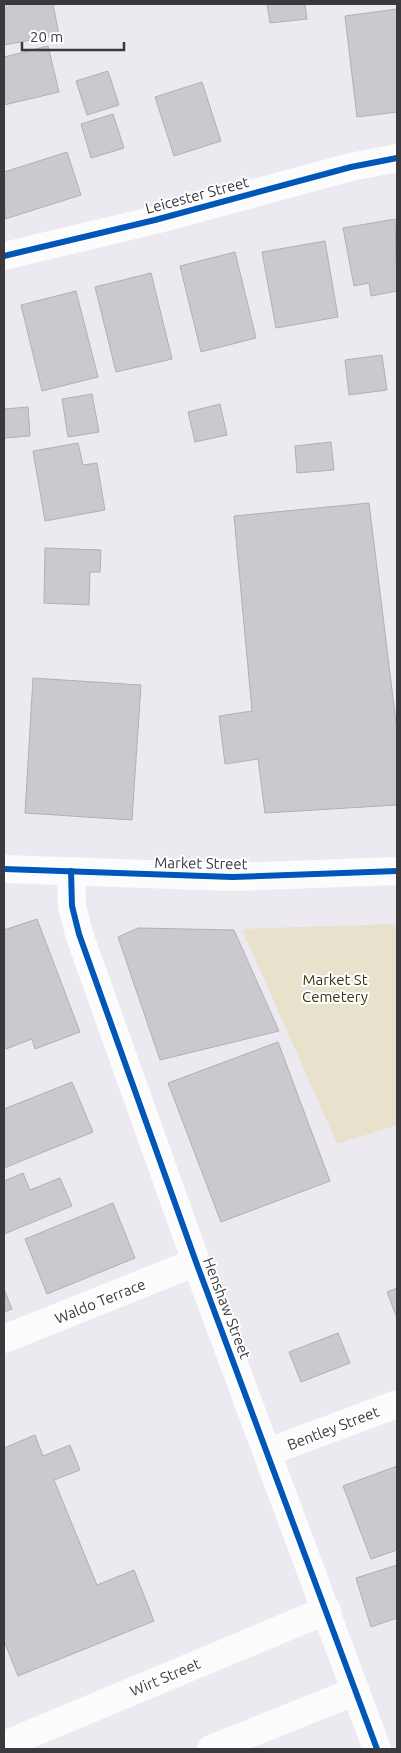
<svg xmlns="http://www.w3.org/2000/svg" width="401" height="1753" font-family="Ubuntu,sans-serif">
<style>
.green{fill:#e8e1cc}
.building{fill:#cbc9ce;stroke:#b2b0b5}
.lines{fill:none;stroke-linecap:round;stroke-linejoin:round}
.minor{stroke:#fcfcfd;stroke-width:28}
.secondary{stroke:#fcfcfd;stroke-width:28}
.cycleway-casing{stroke:#fff;stroke-width:9}
.cycleway{stroke:#0057b8;stroke-width:6}
.labels{text-anchor:middle;dominant-baseline:central;stroke-width:4;stroke-linejoin:round;paint-order:stroke}
.street-label{font-size:15px;fill:#3b393e;stroke:#fff}
.park-label{font-size:15px;fill:#3c330f;stroke:#fff}
</style>
<rect width="100%" height="100%" fill="#ece9f0"/>
<polygon class="green" points="397,924 397,1125 337,1144 242,929"/>
<g class="building">
<polygon points="4,4 53,4 59,35 4,45"/>
<polygon points="267,4 305,4 307,19 270,23"/>
<polygon points="397,9 397,112 357,117 345,16"/>
<polygon points="48,46 59,92 4,105 4,57"/>
<polygon points="108,71 119,105 87,115 76,81"/>
<polygon points="202,82 221,141 174,156 155,97"/>
<polygon points="113,114 124,148 91,158 81,124"/>
<polygon points="67,152 81,195 5,219 4,172"/>
<polygon points="395,219 397,291 371,296 369,283 354,286 343,228"/>
<polygon points="325,241 338,317 276,328 262,252"/>
<polygon points="235,252 256,338 201,352 180,266"/>
<polygon points="151,273 172,359 116,372 95,287"/>
<polygon points="76,291 98,377 42,391 21,305"/>
<polygon points="382,355 387,390 349,395 345,360"/>
<polygon points="92,394 99,432 68,437 62,399"/>
<polygon points="220,404 227,435 195,442 188,412"/>
<polygon points="28,407 30,436 4,438 4,409"/>
<polygon points="331,442 334,470 297,473 295,446"/>
<polygon points="78,443 83,465 97,463 105,510 45,521 33,451"/>
<polygon points="369,503 397,730 397,805 265,813 258,759 225,764 219,716 252,711 234,516"/>
<polygon points="45,548 101,550 100,572 90,572 89,605 44,603"/>
<polygon points="33,678 141,685 132,820 25,813"/>
<polygon points="37,919 80,1032 35,1049 32,1039 6,1049 4,1044 4,930"/>
<polygon points="138,928 234,930 279,1031 160,1060 118,937"/>
<polygon points="278,1042 330,1181 221,1222 168,1083"/>
<polygon points="72,1082 93,1132 4,1168 4,1109"/>
<polygon points="23,1173 30,1190 60,1178 72,1206 4,1234 4,1181"/>
<polygon points="113,1203 135,1258 47,1294 25,1239"/>
<polygon points="397,1288 397,1318 387,1292"/>
<polygon points="4,1289 12,1309 4,1312"/>
<polygon points="338,1333 350,1363 301,1382 289,1352"/>
<polygon points="35,1435 43,1456 70,1445 80,1470 54,1480 97,1585 134,1570 154,1621 18,1676 4,1641 4,1448"/>
<polygon points="397,1466 397,1550 371,1559 343,1486"/>
<polygon points="397,1565 397,1618 371,1627 356,1578"/>
</g>
<g class="lines">
<g class="minor">
<polyline points="4,256 155,220 351,167 397,158"/>
<polyline points="71,871 72,906 79,934 196,1262 377,1749"/>
<polyline points="4,1339 196,1262"/>
<polyline points="268,1452 397,1404"/>
<polyline points="4,1745 327,1610"/>
<polyline points="211,1749 356,1691"/>
</g>
<polyline class="secondary" points="4,869 232,877 397,871"/>
<defs>
<g id="cycleway">
<polyline points="4,256 155,220 351,167 397,158"/>
<polyline points="4,869 232,877 397,871"/>
<polyline points="71,871 72,906 79,934 196,1262 377,1749"/>
</g>
</defs>
<use href="#cycleway" class="cycleway-casing"/>
<use href="#cycleway" class="cycleway"/>
</g>
<g class="labels">
<g class="street-label">
<text transform="translate(197 195) rotate(-15)">Leicester Street</text>
<text transform="translate(201 863) rotate(1)">Market Street</text>
<text transform="translate(100 1301) rotate(-22)">Waldo Terrace</text>
<text transform="translate(227 1308) rotate(69)">Henshaw Street</text>
<text transform="translate(333 1428) rotate(-21)">Bentley Street</text>
<text transform="translate(165 1677) rotate(-23)">Wirt Street</text>
</g>
<g class="park-label">
<text x="335" y="979">Market St<tspan x="335" dy="17">Cemetery</tspan></text>
</g>
</g>
<rect width="401" height="1753" fill="none" stroke="#3b393e" stroke-width="10"/>
<path d="M22 42v8h102v-8" fill="none" stroke="#3b393e" stroke-width="2.5"/>
<text x="30" y="42" font-size="15" fill="#3b393e" stroke="#ffffff" stroke-width="4" paint-order="stroke">20 m</text>
</svg>
